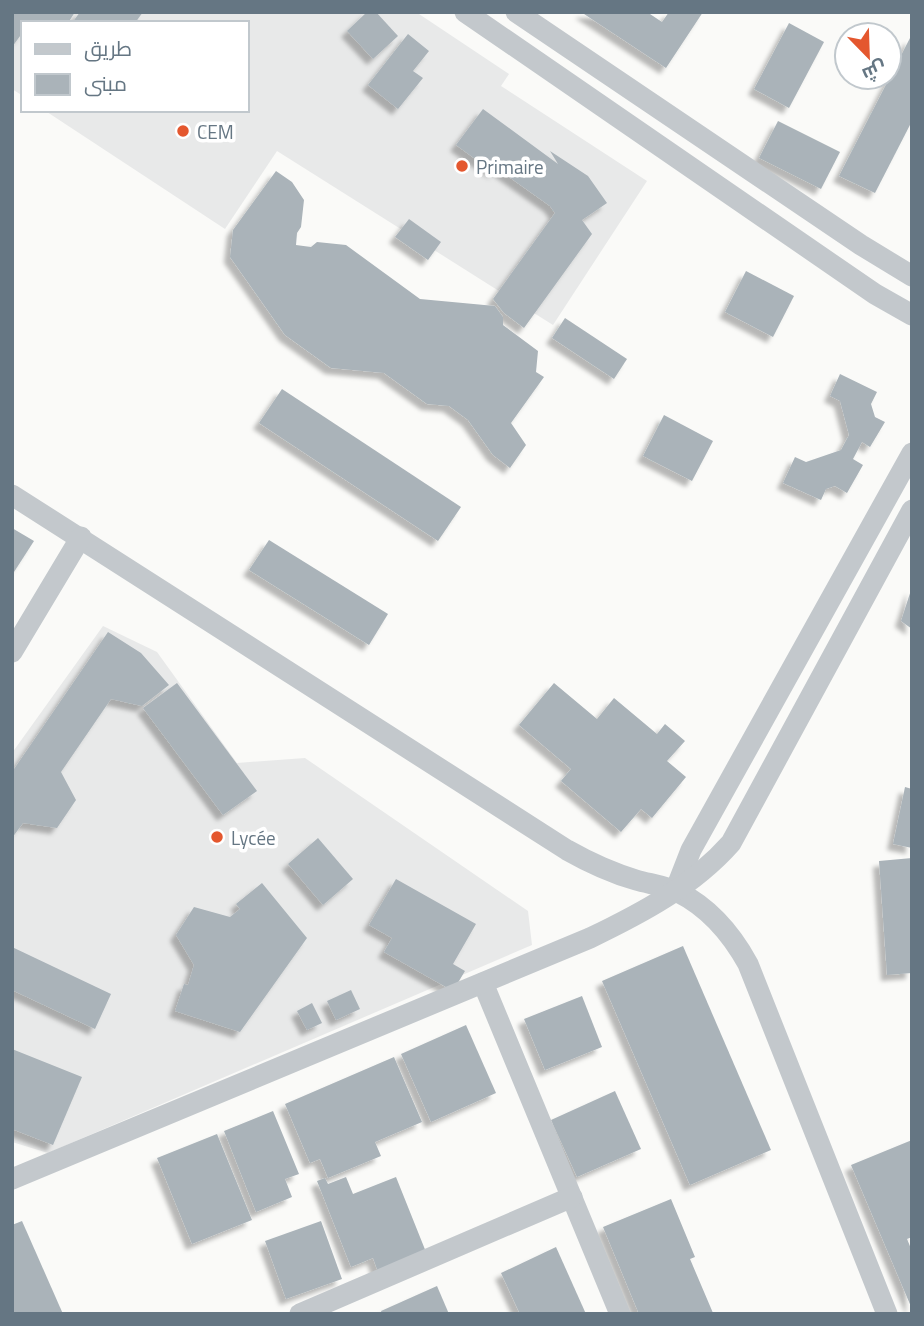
<svg xmlns="http://www.w3.org/2000/svg" width="924" height="1326" font-family="'Titillium Web',Cairo,sans-serif">
<style>
.built{fill:#e8e9e9}
.building{fill:#aab3b9;filter:url(#shadow)}
.lines{fill:none;stroke-linecap:round;stroke-linejoin:round}
.minor{stroke:#c3c8cc;stroke-width:21}
.poi-dot{fill:#e4572e;stroke:#fff;stroke-width:2.5}
.labels{text-anchor:middle;dominant-baseline:central;stroke-width:7;stroke-linejoin:round;paint-order:stroke}
.poi-label{font-size:19px;fill:#657683;stroke:#fff;text-anchor:start}
</style>
<defs>
<filter id="shadow"><feDropShadow dx="-6" dy="6" stdDeviation="2" flood-color="#0004"/></filter>
</defs>
<rect width="100%" height="100%" fill="#fafaf8"/>
<g class="built">
<polygon points="12,12 416,12 509,74 501,86 647,181 553,325 277,151 225,229 44,110 247,110 247,23 23,23 23,96 12,89"/>
<polygon points="103,626 157,652 237,763 305,758 528,911 532,945 48,1153 12,1142 12,753"/>
</g>
<g class="building">
<polygon points="12,12 75,12 68,23 34,23 30,21 23,23 23,32 12,47"/>
<polygon points="80,12 143,12 135,23 72,23"/>
<polygon points="367,12 376,12 398,36 373,59 347,31"/>
<polygon points="581,12 647,12 662,22 669,12 703,12 666,68"/>
<polygon points="789,23 824,42 789,108 754,89"/>
<polygon points="408,34 429,51 413,71 423,78 398,109 368,85"/>
<polygon points="910,38 912,39 912,121 875,193 839,176"/>
<polygon points="483,109 558,164 550,151 588,176 607,203 582,220 592,234 524,328 504,313 493,299 555,213 550,206 488,162 496,174 456,145"/>
<polygon points="778,121 840,152 821,189 759,158"/>
<polygon points="276,171 292,182 304,200 301,227 297,233 296,245 311,247 317,242 346,245 420,299 495,306 503,317 503,325 538,351 536,372 544,377 511,423 526,445 510,468 493,455 468,420 449,406 427,404 384,373 331,368 285,335 230,257 233,230"/>
<polygon points="409,219 441,242 428,260 395,237"/>
<polygon points="746,271 794,296 773,337 725,312"/>
<polygon points="565,318 627,359 614,379 552,338"/>
<polygon points="840,374 877,392 871,404 875,417 885,422 870,447 862,442 853,459 863,465 847,493 835,486 826,489 821,500 783,483 795,457 806,462 841,450 849,435 840,401 830,396"/>
<polygon points="282,389 461,507 438,541 259,423"/>
<polygon points="664,415 713,441 692,481 643,456"/>
<polygon points="12,528 34,541 14,572 12,571"/>
<polygon points="269,540 388,614 369,645 249,570"/>
<polygon points="912,587 912,629 901,621"/>
<polygon points="108,632 141,653 169,685 142,706 111,699 61,772 76,800 57,828 23,823 12,838 12,772"/>
<polygon points="177,683 257,791 223,815 143,708"/>
<polygon points="554,683 597,719 614,698 657,734 665,724 685,741 667,761 686,777 652,818 641,809 621,832 561,781 571,769 519,725"/>
<polygon points="905,787 912,789 912,848 893,844"/>
<polygon points="318,838 353,879 323,905 288,864"/>
<polygon points="912,858 912,973 887,975 879,861"/>
<polygon points="396,879 476,924 453,964 465,971 453,991 384,952 392,938 369,925"/>
<polygon points="262,883 307,938 240,1032 175,1011 184,984 188,985 194,965 176,935 194,907 230,917 240,909 236,904"/>
<polygon points="683,946 771,1150 690,1185 602,981"/>
<polygon points="12,947 111,994 95,1029 12,990"/>
<polygon points="351,990 360,1009 336,1020 327,1001"/>
<polygon points="582,996 602,1047 545,1070 524,1019"/>
<polygon points="312,1003 322,1023 307,1030 297,1011"/>
<polygon points="466,1025 496,1093 431,1122 401,1054"/>
<polygon points="12,1049 82,1077 53,1145 12,1129"/>
<polygon points="394,1057 422,1122 375,1142 381,1156 328,1178 320,1159 310,1163 285,1104"/>
<polygon points="615,1091 641,1149 577,1177 551,1120"/>
<polygon points="273,1111 299,1174 285,1179 292,1197 256,1212 224,1131"/>
<polygon points="217,1134 252,1220 192,1244 157,1158"/>
<polygon points="912,1140 912,1237 907,1239 912,1251 912,1309 851,1165"/>
<polygon points="346,1177 353,1194 396,1177 426,1252 378,1272 373,1258 351,1267 317,1181 325,1178 328,1184"/>
<polygon points="671,1199 695,1257 690,1259 713,1313 711,1314 639,1314 603,1227"/>
<polygon points="22,1221 63,1314 12,1314 12,1225"/>
<polygon points="321,1221 342,1279 286,1299 265,1241"/>
<polygon points="556,1247 586,1314 520,1314 501,1273"/>
<polygon points="437,1286 449,1314 382,1314 381,1311"/>
</g>
<g class="lines">
<g class="minor">
<polyline points="465,12 875,294 912,315"/>
<polyline points="516,12 861,245 912,276"/>
<path d="M12 495 567 850C590 863 612 873 636 880 650 884 665 886 678 892 710 908 731 933 748 964L887 1314"/>
<polyline points="12,652 81,537"/>
<polyline points="675,891 691,850 912,453"/>
<polyline points="483,983 620,1314"/>
<path d="M12 1179 590 938C642 913 693 886 731 843L912 510"/>
<polyline points="300,1314 572,1197"/>
</g>
</g>
<g class="poi-dot">
<circle cx="183" cy="131" r="7"/>
<circle cx="462" cy="166" r="7"/>
<circle cx="217" cy="837" r="7"/>
</g>
<g class="labels">
<g class="poi-label">
<text x="197" y="131">CEM</text>
<text x="476" y="166">Primaire</text>
<text x="231" y="837">Lycée</text>
</g>
</g>
<rect width="924" height="1326" fill="none" stroke="#657683" stroke-width="28"/>
<rect x="21" y="21" width="228" height="91" fill="#ffffff" stroke="#c1c8cd" stroke-width="2"/>
<rect x="35" y="44" width="35" height="10" fill="#c3c8cc" stroke="#c1c8cd" stroke-width="2"/>
<text x="84" y="56" font-size="21" fill="#657683">طريق</text>
<rect x="35" y="74" width="35" height="21" fill="#aab3b9" stroke="#c1c8cd" stroke-width="2"/>
<text x="84" y="91" font-size="21" fill="#657683">مبنى</text>
<g transform="translate(868 56) rotate(157)"><circle r="33" fill="#ffffff" stroke="#c1c8cd" stroke-width="2"/>
<path d="M0-5L12 26L0 18L-12 26Z" fill="#e4572e"/>
<text y="-10" font-size="19" font-weight="bold" text-anchor="middle" fill="#657683">ش</text>
</g>
</svg>
